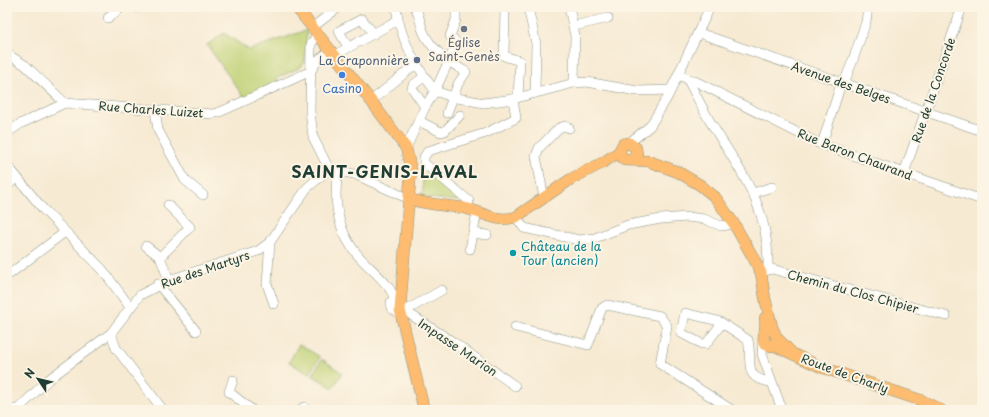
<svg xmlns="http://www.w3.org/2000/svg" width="989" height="417" font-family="'Playpen Sans',sans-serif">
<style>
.green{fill:#bfd174;stroke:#6f8754}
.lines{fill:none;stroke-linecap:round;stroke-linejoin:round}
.minor-casing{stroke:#8b9484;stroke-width:10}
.major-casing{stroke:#8b9484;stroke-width:12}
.minor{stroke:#fff;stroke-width:9}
.major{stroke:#fdbc6f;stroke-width:11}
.worship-dot{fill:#6b7280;stroke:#fcf5e5;stroke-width:1.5}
.service-dot{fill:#5c6f8a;stroke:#fcf5e5;stroke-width:1.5}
.shop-dot{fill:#3f7fe0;stroke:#fcf5e5;stroke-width:1.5}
.culture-dot{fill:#0f9aa8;stroke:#fcf5e5;stroke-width:1.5}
.labels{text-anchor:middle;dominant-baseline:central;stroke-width:4;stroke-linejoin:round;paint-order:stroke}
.worship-label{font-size:12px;fill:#5b616d;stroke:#fcf5e5}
.service-label{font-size:12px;fill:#4e5e75;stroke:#fcf5e5;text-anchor:end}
.street-label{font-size:12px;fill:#1f3d34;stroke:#fcf5e5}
.shop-label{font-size:12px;fill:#366cbe;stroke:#fcf5e5}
.culture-label{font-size:12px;fill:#0d838f;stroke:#fcf5e5;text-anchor:start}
.district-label{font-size:16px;font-weight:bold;letter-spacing:1px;fill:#1f3d34;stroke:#fcf5e5}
</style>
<rect width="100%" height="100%" fill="#fcf5e5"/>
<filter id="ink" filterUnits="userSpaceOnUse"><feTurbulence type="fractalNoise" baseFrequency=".025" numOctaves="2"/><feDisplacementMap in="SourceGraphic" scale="8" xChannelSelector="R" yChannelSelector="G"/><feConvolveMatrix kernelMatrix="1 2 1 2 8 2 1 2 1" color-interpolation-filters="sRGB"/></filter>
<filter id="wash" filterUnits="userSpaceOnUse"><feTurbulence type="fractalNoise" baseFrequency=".012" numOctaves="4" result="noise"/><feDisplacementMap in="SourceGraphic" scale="16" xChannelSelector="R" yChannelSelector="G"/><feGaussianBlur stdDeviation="0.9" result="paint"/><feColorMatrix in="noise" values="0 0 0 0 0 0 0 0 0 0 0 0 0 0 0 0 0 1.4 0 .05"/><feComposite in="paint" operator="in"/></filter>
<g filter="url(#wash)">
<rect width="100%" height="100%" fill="#f7ead3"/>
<g class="green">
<polygon points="307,30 305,61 301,67 277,78 278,84 245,99 207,45 224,33 249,50"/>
<polygon points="427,173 458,200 457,201 422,197 423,179"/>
<polygon points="299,344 320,357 309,374 289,362"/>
<polygon points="322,359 342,373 333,388 312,375"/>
</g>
</g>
<g filter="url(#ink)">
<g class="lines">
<defs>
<g id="minor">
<path d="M396 7C400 39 416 66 435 91"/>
<path d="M415 7C419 14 420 23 423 31 431 50 449 62 466 72L458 84 447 113"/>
<polyline points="505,7 504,56 520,61 518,97"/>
<polyline points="528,7 536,44 535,93"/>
<polyline points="569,7 575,36 574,83"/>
<polyline points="137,8 138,7"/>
<polyline points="108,18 122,7"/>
<polyline points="574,26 608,18"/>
<polyline points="313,27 339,7"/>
<polyline points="699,33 982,131"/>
<polyline points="318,34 311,44 310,111 313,137 329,169"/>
<polyline points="348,47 339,31 362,19 374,34"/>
<polyline points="7,54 25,65 65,103"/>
<polyline points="335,55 398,20"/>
<polyline points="678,75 697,82 818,143 982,200"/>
<polyline points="424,77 413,85 412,88 425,107"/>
<path d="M688 80C694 92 701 105 708 118 738 169 769 202 768 266L761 273"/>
<polyline points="435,91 452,97 484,103 513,99 574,83 587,82 637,91 671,90"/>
<polyline points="371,101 416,64"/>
<polyline points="155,110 158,130 185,180 203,195"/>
<polyline points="419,121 441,132 445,131 460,115"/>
<polyline points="7,133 20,124 65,103 212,114 220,112 311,71 317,61 331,50"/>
<polyline points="629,143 650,126 667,98 710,7"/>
<polyline points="822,144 840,87 846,78 853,60 866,22 868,7"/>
<polyline points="406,148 425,107 435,91 457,43 450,36 456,20 456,7"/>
<polyline points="7,165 43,209 102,269 130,307"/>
<path d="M338 171C333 201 337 229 356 253 365 265 394 286 394 300"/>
<polyline points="904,173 962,7"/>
<polyline points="7,187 16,177"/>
<polyline points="753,193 772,187"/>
<polyline points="544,198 536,156 539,148 559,128 565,126 569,128"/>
<polyline points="467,209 469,201 424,163 424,157 428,151 486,133 516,118 513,99"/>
<polyline points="516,217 524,228 579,240 595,238 628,225 661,219 688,217 704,219 721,226 734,224"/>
<polyline points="473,233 487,235"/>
<polyline points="270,242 267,284 274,304"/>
<polyline points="146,246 160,257 169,280"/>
<polyline points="470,249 477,212"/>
<polyline points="160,257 190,227 168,205"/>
<polyline points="762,272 772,269 946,316"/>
<polyline points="7,276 65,232"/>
<polyline points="158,284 196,331"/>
<polyline points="398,299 391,302 391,308 401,315"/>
<polyline points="400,310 405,311 453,342 515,386"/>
<polyline points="405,311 442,290"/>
<path d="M722 323 706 344H702L681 333 685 313 718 321 722 323 748 340C753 362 741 379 772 382"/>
<polyline points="515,327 588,345 602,308 607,305 660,316 667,326 660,364 732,410"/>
<polyline points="111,333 116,348 163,410"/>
<polyline points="763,341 762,354 782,410"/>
<polyline points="233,380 229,392 252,410"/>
<polyline points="10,410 18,409 49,379 111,333 140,295 169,280 258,251 270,242 307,188 329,169 354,174 409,199"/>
<polyline points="300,410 304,407"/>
</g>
<g id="major">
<polyline points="296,7 371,101 406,148 411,170 400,310 424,410"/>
<polyline points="632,160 637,155 636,148 629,143 623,144 619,152 624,160 648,161 678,172 700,185 715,197 734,224 754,259 761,273 765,298 772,327 777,338 793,354"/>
<path d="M409 199C427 205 445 205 464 208 484 212 494 223 516 217L571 179 604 162 619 152"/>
<path d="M765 318C767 330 762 336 764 343L771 346 777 342"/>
<polyline points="773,345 821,367 923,401 941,410"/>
</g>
</defs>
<use href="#minor" class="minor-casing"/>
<use href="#major" class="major-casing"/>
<use href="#minor" class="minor"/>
<use href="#major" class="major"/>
</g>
</g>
<circle class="worship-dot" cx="464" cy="29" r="4"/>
<circle class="service-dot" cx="417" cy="60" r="4"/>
<circle class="shop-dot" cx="342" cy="75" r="4"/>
<circle class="culture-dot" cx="513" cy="253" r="4"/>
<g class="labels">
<g class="worship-label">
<text x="464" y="42">Église<tspan x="464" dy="14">Saint-Genès</tspan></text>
</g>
<g class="service-label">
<text x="409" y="60">La Craponnière</text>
</g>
<g class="street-label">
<text transform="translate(841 82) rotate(19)">Avenue des Belges</text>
<text transform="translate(933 90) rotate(-71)">Rue de la Concorde</text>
<text transform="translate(151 109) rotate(4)">Rue Charles Luizet</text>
<text transform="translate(855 154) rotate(21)">Rue Baron Chaurand</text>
<text transform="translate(205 269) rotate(-19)">Rue des Martyrs</text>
<text transform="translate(853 291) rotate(15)">Chemin du Clos Chipier</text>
<text transform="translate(458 347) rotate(34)">Impasse Marion</text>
<text transform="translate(845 373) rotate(20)">Route de Charly</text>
</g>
<g class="shop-label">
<text x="342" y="88">Casino</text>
</g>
<g class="culture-label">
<text x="521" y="246">Château de la<tspan x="521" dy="14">Tour (ancien)</tspan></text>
</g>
<g class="district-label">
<text x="385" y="171">SAINT-GENIS-LAVAL</text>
</g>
</g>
<rect width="989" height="417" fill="none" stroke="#fcf5e5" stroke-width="24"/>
<g transform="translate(38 379) rotate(305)" stroke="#fcf5e5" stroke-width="3" paint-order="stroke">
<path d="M0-3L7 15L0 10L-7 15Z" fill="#1f3d34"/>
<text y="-6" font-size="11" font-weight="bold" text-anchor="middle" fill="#1f3d34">N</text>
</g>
</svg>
